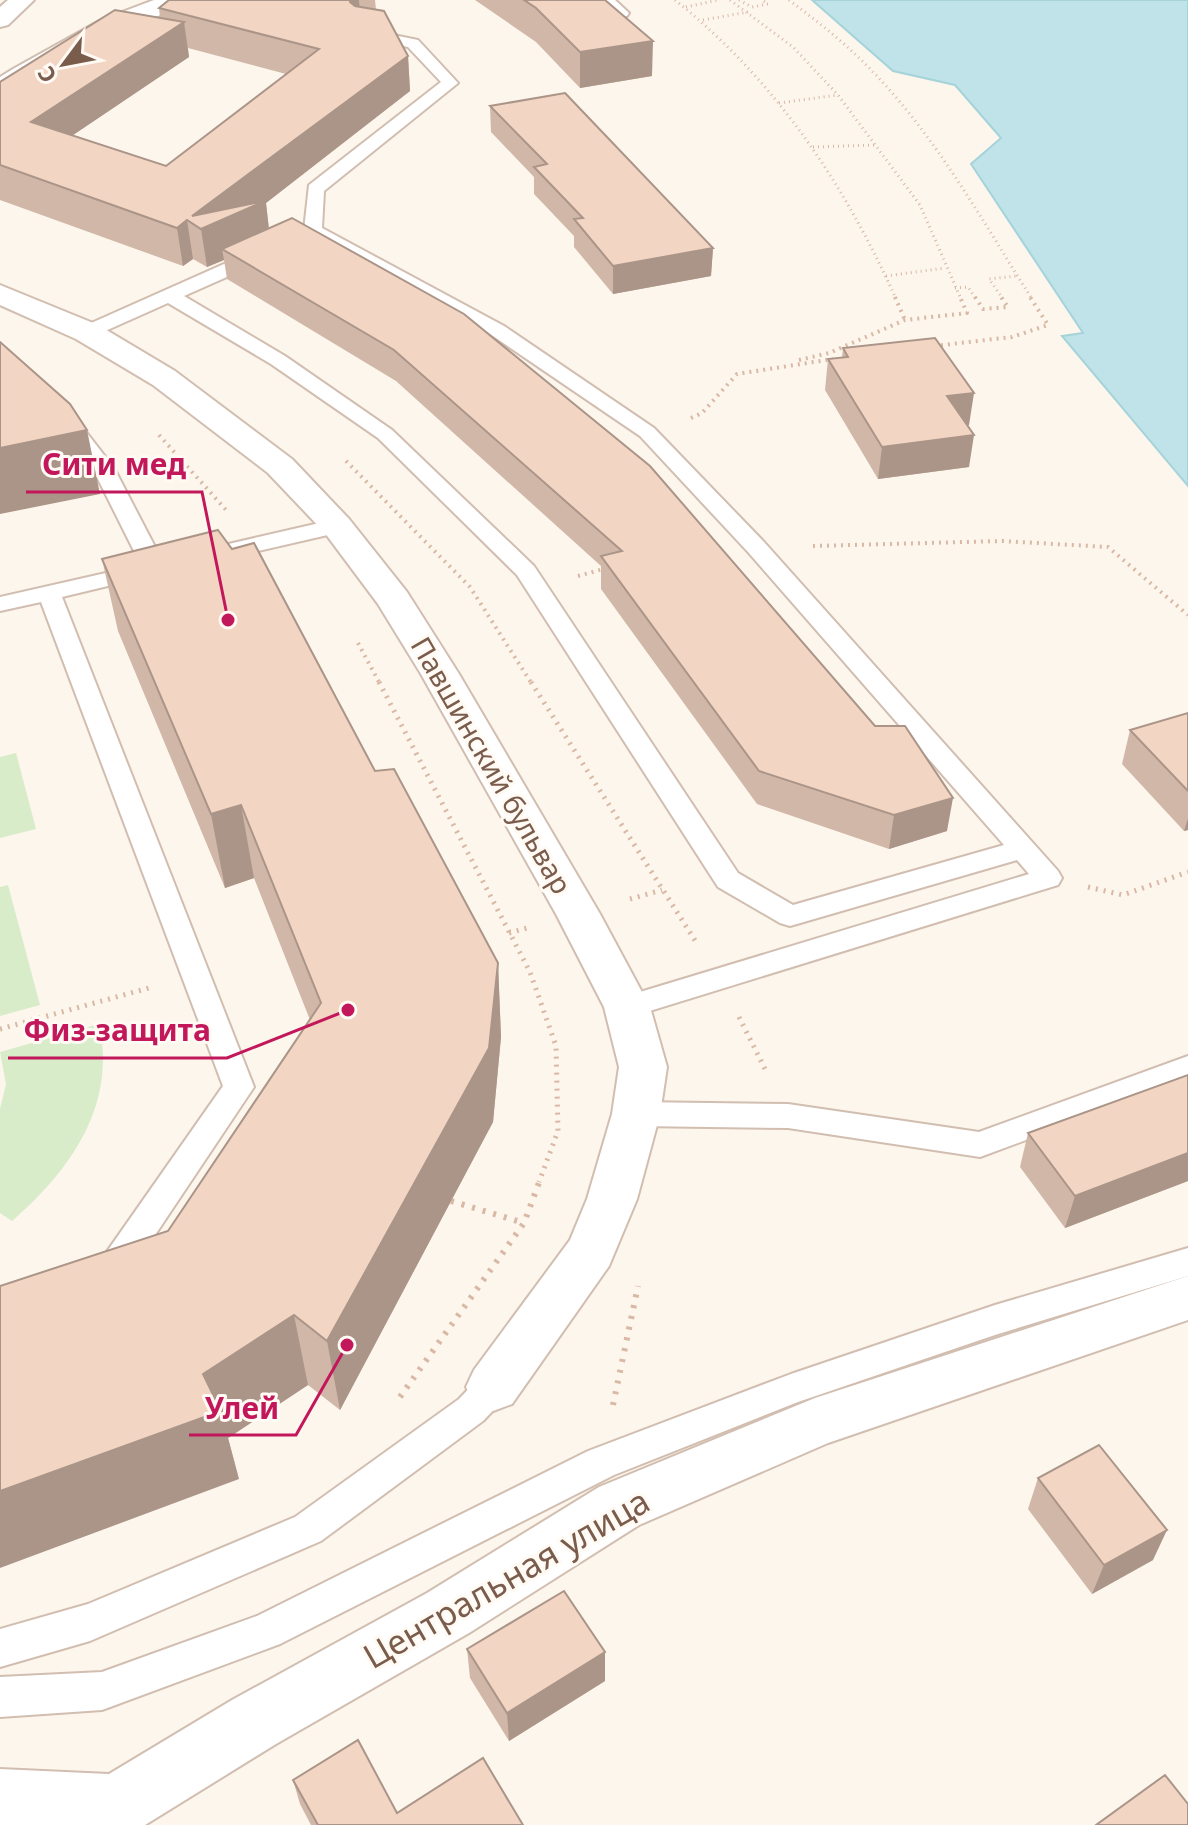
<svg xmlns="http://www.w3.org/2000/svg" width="1188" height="1825" font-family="'Noto Sans',sans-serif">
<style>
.green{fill:#d8ecc9}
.water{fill:#bfe3e8;stroke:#a5d3da;stroke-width:2}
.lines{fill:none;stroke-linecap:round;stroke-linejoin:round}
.service-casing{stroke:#d1beb0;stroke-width:4}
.minor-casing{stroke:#d1beb0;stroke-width:4}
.path-far3{stroke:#d9b8a5;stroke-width:3;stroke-dasharray:1 4;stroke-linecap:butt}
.path-far2{stroke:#d9b8a5;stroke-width:4;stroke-dasharray:2 5;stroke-linecap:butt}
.path-far1{stroke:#d9b8a5;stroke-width:5;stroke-dasharray:2 6;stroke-linecap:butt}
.path{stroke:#d9b8a5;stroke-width:6;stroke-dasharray:3 8;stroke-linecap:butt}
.service{fill:#fff;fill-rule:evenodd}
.minor{fill:#fff;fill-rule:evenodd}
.wall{fill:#d1b7a8;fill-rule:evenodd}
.shaded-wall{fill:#aa9588}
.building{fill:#f3d5c3;stroke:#aa9588;stroke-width:2}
.labels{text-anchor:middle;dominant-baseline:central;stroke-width:6;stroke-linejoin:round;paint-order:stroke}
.street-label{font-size:28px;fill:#7a5c4d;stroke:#fffaf3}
.near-street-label{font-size:34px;fill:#7a5c4d;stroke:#fffaf3}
.leader{fill:none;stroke:#c2185b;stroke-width:3}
.callout-dot{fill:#c2185b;stroke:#fffaf3;stroke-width:3}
.callout-label{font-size:30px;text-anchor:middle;font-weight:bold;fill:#c2185b;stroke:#fffaf3;stroke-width:6;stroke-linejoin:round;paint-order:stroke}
</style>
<rect width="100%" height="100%" fill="#fdf6ec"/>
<g class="green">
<polygon points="16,753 36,829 0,838 0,757"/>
<polygon points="8,885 40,1005 0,1016 0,887"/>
<path d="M99 1024C117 1105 71 1170 12 1221L0 1213V1109L6 1084 0 1052Z"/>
</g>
<polygon class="water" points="812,0 1188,0 1188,486 1062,336 1083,333 971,164 1001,138 955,85 893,71"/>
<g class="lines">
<defs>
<g id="service">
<polygon points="599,0 615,0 629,13 627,16 617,16"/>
<polygon points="364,29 418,40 458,83 324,191 322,228 504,326 654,428 764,542 1058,871 1062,878 1058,885 627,1018 617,1015 612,1007 617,999 1029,874 1017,860 790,926 780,923 718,887 517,575 378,438 271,364 168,303 94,336 80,336 77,332 80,328 251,252 265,252 267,256 265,260 184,296 285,356 392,430 534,566 738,873 793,905 1004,845 748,552 640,436 490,334 307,234 304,230 309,185 441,82 408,47 359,37 356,34"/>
<polygon points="69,417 76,419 114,468 166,568 162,573 62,597 254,1087 129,1274 106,1281 94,1277 89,1267 94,1257 106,1253 223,1086 41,602 0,611 0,597 141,565 93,469 59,423"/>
<polygon points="337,519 348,526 345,531 219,560 211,558 208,553 211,548"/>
<polygon points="1188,1056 1188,1080 980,1157 788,1128 636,1126 625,1123 621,1114 625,1105 636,1102 788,1104 979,1132"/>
<polygon points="1188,1248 1188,1276 995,1335 798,1402 614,1475 280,1644 102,1710 0,1717 0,1677 102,1672 257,1616 588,1451 791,1374 995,1305"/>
<polygon points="493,1372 505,1376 510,1387 505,1398 483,1421 321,1541 90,1641 0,1667 0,1629 88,1604 295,1517 459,1399 481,1376"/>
</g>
<g id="minor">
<polygon points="8,0 34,0 8,25 0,27 0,7"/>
<polygon points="154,0 193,0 189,5 118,30 9,93 0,96 0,77 13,69 101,20"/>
<polygon points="0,285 98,325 175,371 292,459 349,519 407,592 459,674 600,914 650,1007 667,1067 660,1114 637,1199 609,1266 512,1404 493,1411 474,1404 466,1387 474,1370 570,1240 587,1199 612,1114 619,1067 604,1007 556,914 421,674 378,604 325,533 268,473 153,385 76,339 0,305"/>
<polygon points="1188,1276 1188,1320 828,1443 639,1525 469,1633 276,1744 145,1825 0,1825 0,1769 109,1774 232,1700 427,1593 599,1487 815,1398"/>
</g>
</defs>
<use href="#service" class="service-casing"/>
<use href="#minor" class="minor-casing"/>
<g class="path-far3">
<path d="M675 0C775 80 844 183 896 299"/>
<polyline points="730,0 793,47 838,95 920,205 961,299"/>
<polyline points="739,0 752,7 768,4 762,0"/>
<path d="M789 0C818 22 848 45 873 72 937 138 983 222 1032 299"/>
<polyline points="686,7 718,0"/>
<polyline points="703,20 748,12"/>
<polyline points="779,103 838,95"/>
<polyline points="813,147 875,145"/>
<polyline points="886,276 945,268"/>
<polyline points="955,288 968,287 976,299"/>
<polyline points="1003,299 989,279 1016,276"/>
</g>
<g class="path-far2">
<polyline points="895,297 905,320"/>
<polyline points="975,297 983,309 1008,307 1001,297"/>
<polyline points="934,346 1012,337 1048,325 1030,297"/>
<polyline points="799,360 829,353 905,320 967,313 960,297"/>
<polyline points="691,418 702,413 737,374 833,359"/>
<polyline points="159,435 227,511"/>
<polyline points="346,461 470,587 532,684"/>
<polyline points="813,546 1002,541 1108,547 1188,615"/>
<polyline points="578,576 607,568"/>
<polyline points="358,643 380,684"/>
</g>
<g class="path-far1">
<polyline points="379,682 530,972 556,1046 558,1131 539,1182"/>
<polyline points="531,682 696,942"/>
<polyline points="1088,887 1123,895 1188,872"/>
<polyline points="630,899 662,890"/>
<polyline points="509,933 527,928"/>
<polyline points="739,1017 765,1069"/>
<polyline points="0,1029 149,988"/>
</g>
<g class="path">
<polyline points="451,1201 524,1223"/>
<polyline points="400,1397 524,1223 540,1180"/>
<polyline points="613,1405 638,1286"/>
</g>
<use href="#service" class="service"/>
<use href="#minor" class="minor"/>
</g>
<g class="wall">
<path d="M169 0H375L376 10 408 56 410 91 266 203 269 229 947 831 889 849 757 804 601 589V566L396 381 227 279 224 260 207 267 193 259 183 266 0 200V82L160 18 159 8ZM188 48 286 74 166 166 73 135 189 57Z"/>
<polygon points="475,0 605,0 652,76 580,88 536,42"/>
<polygon points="490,106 713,248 711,276 613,294 574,247 574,236 534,194 534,177 491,132"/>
<polygon points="843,348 969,425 967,425 969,467 878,479 825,390 828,359 842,357"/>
<polygon points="102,559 375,771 498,963 501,1037 493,1122 340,1410 308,1385 228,1438 239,1479 168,1231 310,1020 254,878 225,888 118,631"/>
<polygon points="1188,713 1188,830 1184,831 1122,764 1130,730"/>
<polygon points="1188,1075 1188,1181 1065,1228 1020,1167 1028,1133"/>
<polygon points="1038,1478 1153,1560 1092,1594 1028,1509"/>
<polygon points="467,1649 605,1681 509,1741 470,1678"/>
<polygon points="293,1780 397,1813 523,1825 311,1825 300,1804"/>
</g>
<g class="shaded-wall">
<polygon points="350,0 359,0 361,26 353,31"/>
<polygon points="184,22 189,57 39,158 31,122"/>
<polygon points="653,41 652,76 580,88 580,52"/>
<polygon points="408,56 410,91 266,203 270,239 222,249 224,260 207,267 201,229 192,216"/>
<polygon points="187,220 193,259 183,266 177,228"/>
<polygon points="713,248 711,276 613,294 613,266"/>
<polygon points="974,393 969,425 942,428 947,396"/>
<polygon points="87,430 100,494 0,514 0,448"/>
<polygon points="974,435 969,467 878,479 882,447"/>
<polygon points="953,798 947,831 889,849 894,815"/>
<polygon points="241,805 254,878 225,888 211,814"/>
<polygon points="1188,818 1188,830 1184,831"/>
<polygon points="498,963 501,1037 493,1122 340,1410 327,1341"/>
<polygon points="1188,1153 1188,1181 1065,1228 1075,1196"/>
<polygon points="294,1315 308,1385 228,1438 239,1479 0,1568 0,1491 203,1374"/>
<polygon points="1167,1530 1153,1560 1092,1594 1104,1565"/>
<polygon points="605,1652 605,1681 509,1741 507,1713"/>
</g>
<g class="building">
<polygon points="169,0 350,0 350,2 355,6 384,11 408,56 192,216 265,201 201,229 187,220 177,228 0,165 0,82 115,10 184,22 31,122 166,166 319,49 159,8"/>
<polygon points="524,0 605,0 653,41 580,52 536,8"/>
<polygon points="565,93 713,248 613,266 574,219 583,218 534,167 547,164 490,106"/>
<polygon points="292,218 464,314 650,466 875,726 905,726 953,798 894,815 759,771 601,556 622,551 394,350 222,249"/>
<polygon points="935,338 974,393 947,396 974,435 882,447 828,359 848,357 843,348"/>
<polygon points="0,342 70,404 87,430 0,448"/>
<polygon points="218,530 232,549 254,543 375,771 394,769 498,963 489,1048 327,1341 294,1315 203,1374 221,1411 0,1491 0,1286 168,1231 321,1003 241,805 211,814 102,559"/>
<polygon points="1188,713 1188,791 1130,730"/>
<polygon points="1188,1075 1188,1153 1075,1196 1028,1133"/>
<polygon points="1099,1445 1167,1530 1104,1565 1038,1478"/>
<polygon points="564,1591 605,1652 507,1713 467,1649"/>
<polygon points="358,1740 397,1813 483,1758 523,1825 318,1825 293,1780"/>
<polygon points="1165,1775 1188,1804 1188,1825 1096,1825"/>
</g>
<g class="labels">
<g class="street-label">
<text transform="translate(492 765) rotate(60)">Павшинский бульвар</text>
</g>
<g class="near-street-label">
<text transform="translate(506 1578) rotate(-30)">Центральная улица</text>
</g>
</g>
<path class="leader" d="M228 620L202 492H26M348 1010L227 1058H8M347 1345L296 1435H189"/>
<g class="callout-dot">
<circle cx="228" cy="620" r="8"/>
<circle cx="348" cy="1010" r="8"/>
<circle cx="347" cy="1345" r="8"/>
</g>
<g class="callout-label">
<text x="114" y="475">Сити мед</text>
<text x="117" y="1041">Физ-защита</text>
<text x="242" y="1419">Улей</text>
</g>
<g transform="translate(64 64) rotate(238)" stroke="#fffaf3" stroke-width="6" paint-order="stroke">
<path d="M0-6L14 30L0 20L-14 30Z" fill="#7a5c4d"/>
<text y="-12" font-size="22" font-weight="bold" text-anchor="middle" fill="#7a5c4d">С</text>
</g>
</svg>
